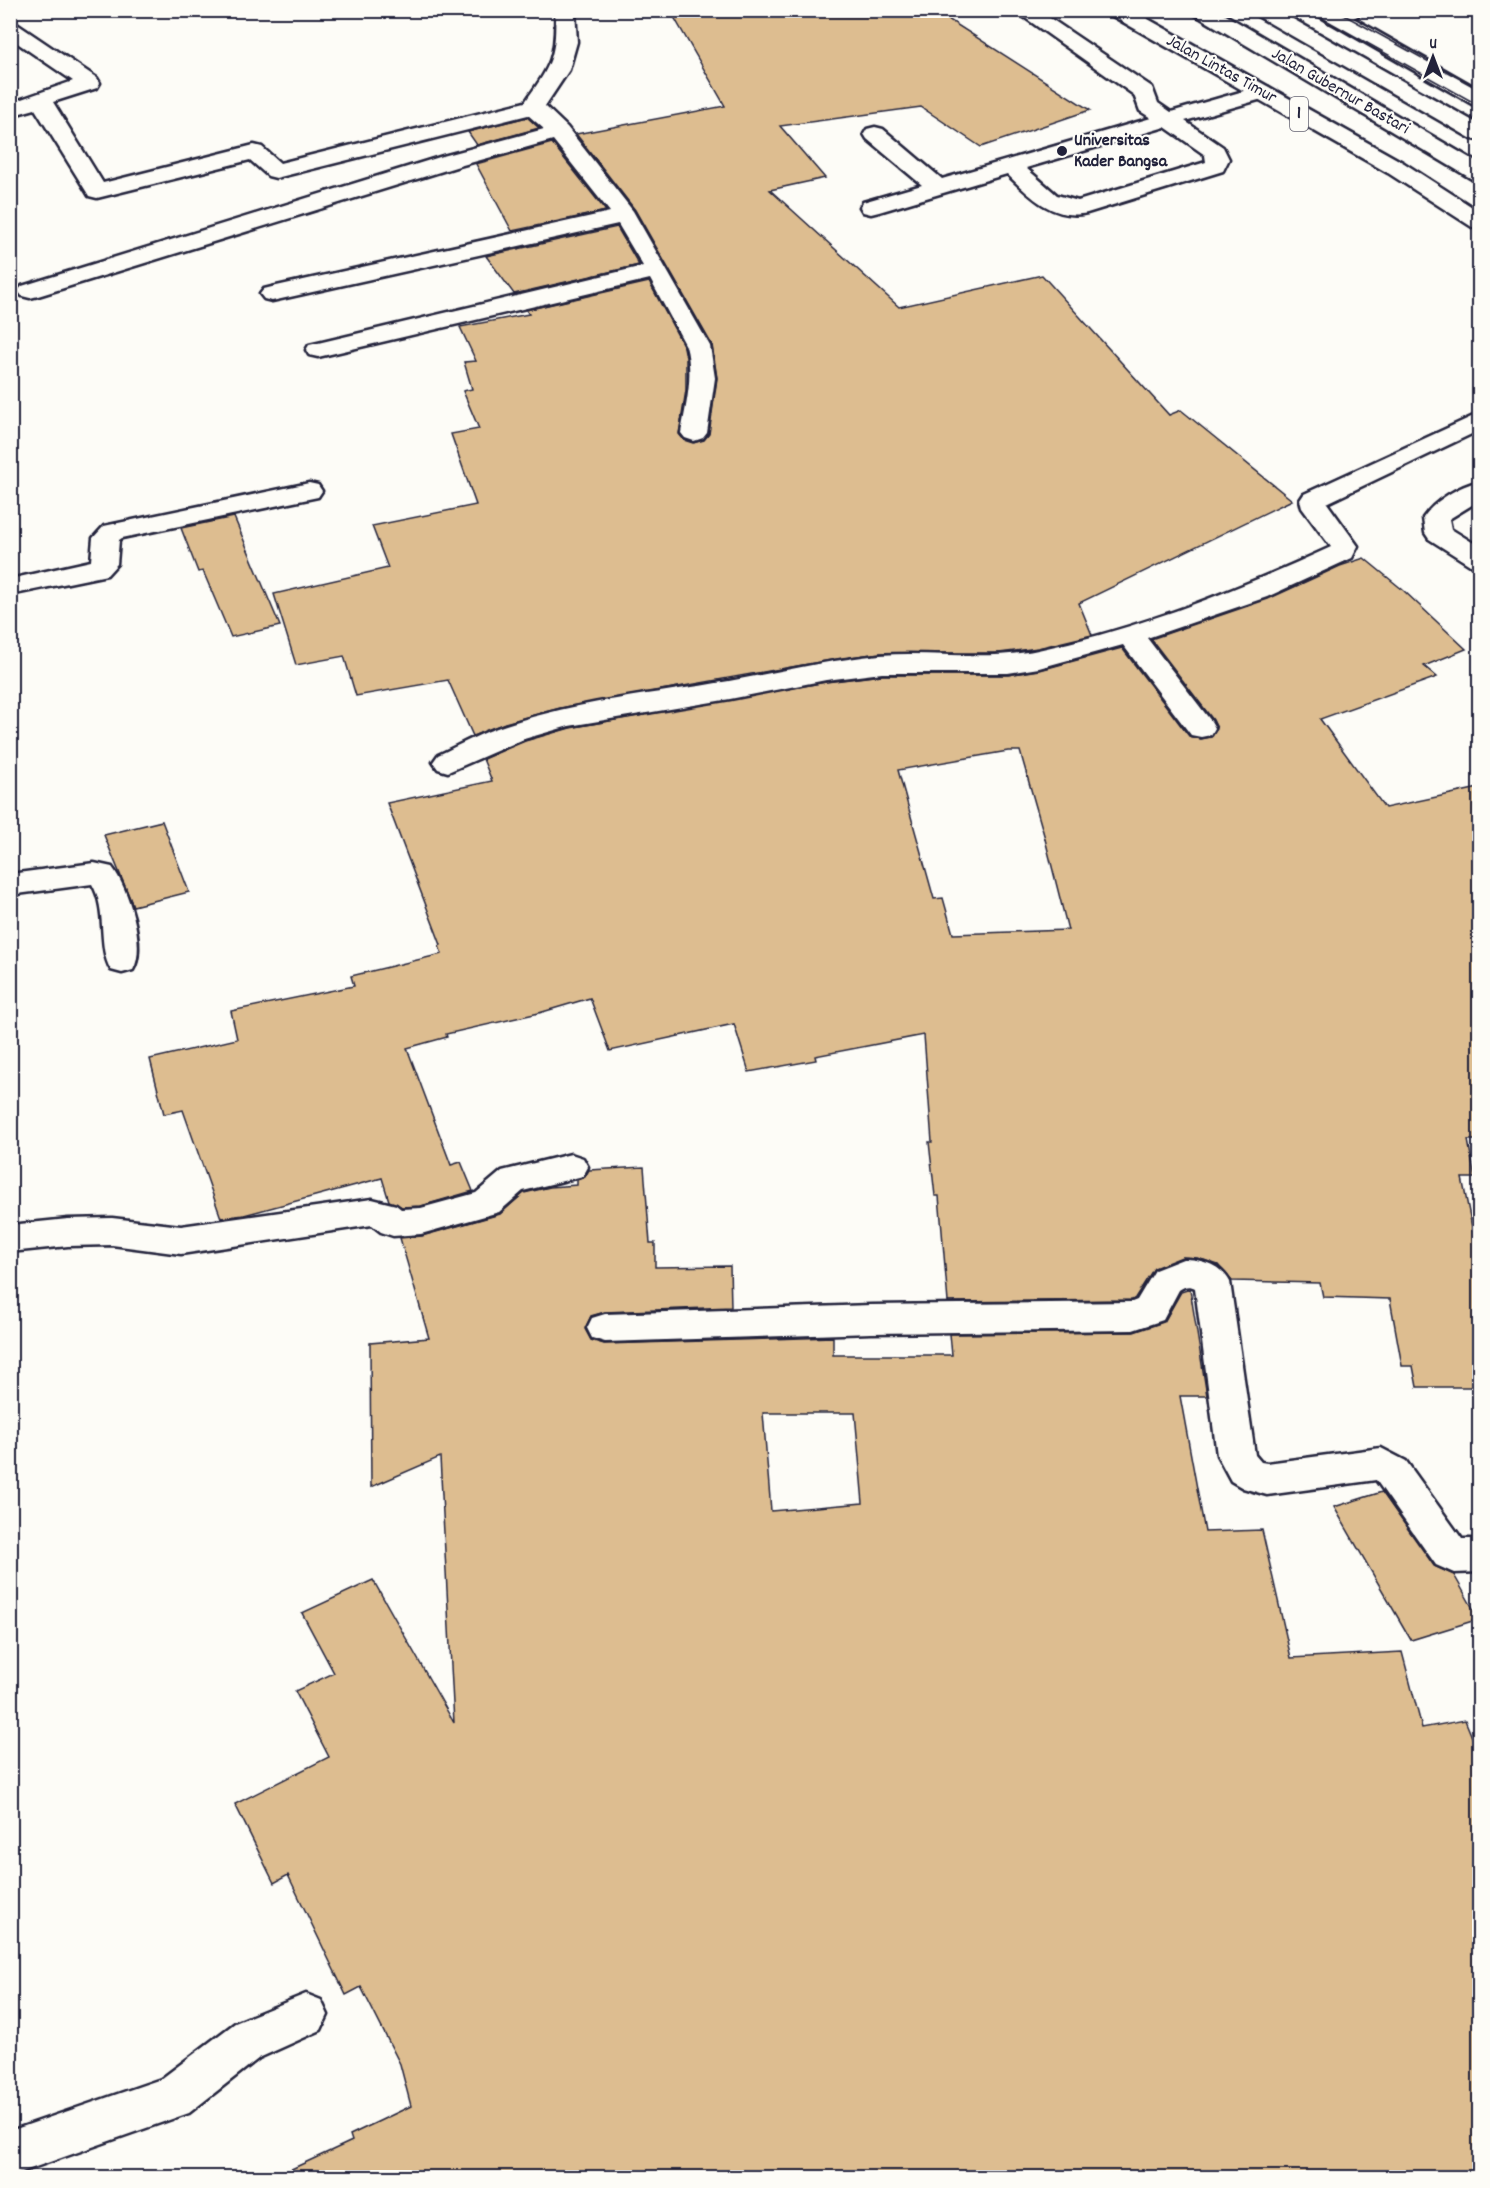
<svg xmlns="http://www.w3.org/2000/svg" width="1490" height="2188" font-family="Dekko,sans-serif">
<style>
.building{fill:#ddbd90;stroke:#22223b;stroke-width:1.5;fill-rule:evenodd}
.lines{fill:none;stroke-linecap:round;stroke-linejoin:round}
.minor-casing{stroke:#22223b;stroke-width:5}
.highway-casing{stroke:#22223b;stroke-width:5}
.minor{fill:#fdfcf7;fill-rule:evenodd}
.highway{fill:#fdfcf7;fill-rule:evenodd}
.tram{stroke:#22223b;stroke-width:1.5}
.poi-dot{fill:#22223b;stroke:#fdfcf7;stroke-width:2}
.labels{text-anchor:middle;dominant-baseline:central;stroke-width:4.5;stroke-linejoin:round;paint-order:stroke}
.far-street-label{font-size:18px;fill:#22223b;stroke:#fdfcf7}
.far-poi-label{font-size:18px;font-weight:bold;fill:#22223b;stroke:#fdfcf7;text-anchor:start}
.shield{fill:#fdfcf7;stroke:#646373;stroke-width:1.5}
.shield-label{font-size:20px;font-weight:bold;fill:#22223b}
</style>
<rect width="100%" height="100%" fill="#fdfcf7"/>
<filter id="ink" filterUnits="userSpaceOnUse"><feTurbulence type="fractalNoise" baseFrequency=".0167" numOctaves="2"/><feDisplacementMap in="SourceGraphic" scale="12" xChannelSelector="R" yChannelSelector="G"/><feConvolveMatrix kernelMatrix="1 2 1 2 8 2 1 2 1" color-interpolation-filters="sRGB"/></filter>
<g filter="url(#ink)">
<g class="building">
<polygon points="670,10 934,10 1090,110 981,147 921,107 780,126 825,178 770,190 899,307 1042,275 1169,415 1181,410 1292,500 1079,603 1092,635 1038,648 999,653 880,653 842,658 560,708 505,723 473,736 448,680 356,696 344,656 296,665 274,594 388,568 372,526 476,505 451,434 479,429 463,391 472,389 464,362 476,361 460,327 529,314 526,310 649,282 684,347 686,357 686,390 679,434 684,440 693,443 704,440 709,434 717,378 712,345 635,210 576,134 725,106"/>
<polygon points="527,117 539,128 477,145 468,132"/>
<polygon points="552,143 606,211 512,231 476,164"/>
<polygon points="617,227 639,265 514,294 486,256"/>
<polygon points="234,517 280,626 231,637 203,571 198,572 181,528"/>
<path d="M1364 558 1403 590 1466 649 1424 666 1437 677 1320 719 1385 808 1479 788V1140H1468L1475 1178H1462L1479 1261V1387H1417L1413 1366H1402L1390 1299 1323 1297 1320 1283 1232 1281 1218 1265 1197 1258 1182 1257 1154 1268 1135 1298 1132 1300 948 1302 939 1196H935L929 1142H932L924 1035 815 1056 816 1060 749 1072 734 1024 610 1051 590 998 539 1013 446 1034 447 1037 407 1048 451 1165 461 1162 473 1191 421 1206 402 1207 389 1201 382 1178 244 1215 221 1218 183 1110 164 1114 150 1059 237 1039 231 1011 354 986 351 976 442 954 439 946 441 945 387 803 492 781 483 759 525 741 570 728 826 682 882 675H1008L1040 670 1122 648 1189 736 1201 739 1211 737 1217 729 1213 720 1151 639 1268 599 1340 566ZM1008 751H1020L1044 835 1068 930 953 934 943 898 934 899 898 770Z"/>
<polygon points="162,821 189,892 133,906 104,835"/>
<path d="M644 1167 650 1243H655V1267L730 1266 731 1307 605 1312 591 1316 585 1329 591 1340 604 1344 833 1337V1355H952L950 1334 1134 1332 1164 1322 1181 1292 1190 1289 1207 1396H1180L1205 1532 1262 1530 1291 1658 1402 1652 1422 1728 1465 1720 1479 1754V2178H272L352 2141 350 2135 411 2106 400 2064 361 1987 346 1995 288 1875 274 1883 235 1804 329 1757 295 1691 334 1673 302 1613 373 1580 454 1723 440 1457 371 1487 370 1343 429 1338 400 1238 422 1236 500 1214 524 1193 550 1187 577 1185V1180L585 1177 589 1170ZM763 1413H855L863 1503 771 1511Z"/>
<polygon points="1382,1492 1434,1566 1454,1575 1479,1619 1411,1640 1334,1507"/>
</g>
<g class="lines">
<defs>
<g id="minor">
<path d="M555 10H575L577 42 569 70 545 106 567 127 633 211 710 346 715 378 707 433 703 438 694 441 685 438 681 433C686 404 694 376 686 346L650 279 318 357 309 355 306 350 309 345 318 343 643 266 618 224 272 301 264 299 260 294 264 289 272 287 610 212 553 140 459 166 38 296 30 298 22 296 18 291 22 286 443 156 544 129 528 115 276 178 268 176 250 160 97 198 89 196 86 191 35 109 10 116V103L73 81 10 38V22L17 24 97 78 100 83 97 88 53 102 103 183 254 145 262 147 280 163 525 102C551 65 557 57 555 10Z"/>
<path d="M1014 10H1038L1152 87 1158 103 1171 112 1261 86 1269 87 1272 92 1269 97 1185 121 1223 147 1229 159 1223 171 1087 213C1053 221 1029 195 1007 174L879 212 871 214 863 212 860 207 863 202 922 185 867 139 864 134 867 129 875 127 883 129 942 179 1151 118 1140 111 1134 95ZM1165 127 1205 155 1206 162 1078 201 1057 195 1026 168Z"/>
<path d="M1335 10H1364C1356 20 1339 25 1328 22L1325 18Z"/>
<path d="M1480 413V430L1327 503 1358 546 1352 558 1267 597 1147 638 1211 721 1215 728 1211 735 1201 737 1191 735 1123 645 1039 668 1008 673H882L826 680 730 699 569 726 524 739 448 772 438 769 433 762 438 755C460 745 482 732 506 725 578 701 654 694 729 681 779 672 829 660 880 655 932 651 986 661 1038 650 1139 629 1237 590 1331 547L1302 508 1300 500 1304 494Z"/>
<path d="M1480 481V500L1449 519 1451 529 1480 547V567L1470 565 1429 539 1425 533 1423 518C1435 500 1459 486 1480 481Z"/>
<polygon points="309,483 318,485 322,491 318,497 122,538 119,540 117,564 107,575 10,595 10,579 91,561 93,538 104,526"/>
<path d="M94 863 112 867C128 887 147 947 133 970L122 973 111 970C97 947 108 911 92 884L10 895V874Z"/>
<polygon points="571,1154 583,1158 588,1167 583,1176 523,1191 499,1212 421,1234 393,1236 381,1232 372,1225 181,1254 112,1245 68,1246 10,1252 10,1225 68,1219 112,1218 181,1226 372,1199 396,1205 401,1209 421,1208 476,1193 502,1171"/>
<path d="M1183 1259C1202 1259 1221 1265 1230 1282L1255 1455 1261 1462 1267 1463 1381 1448 1406 1461 1462 1539H1480V1572L1454 1573 1436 1565 1376 1480 1267 1495 1243 1488 1231 1481 1217 1455 1195 1288C1190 1285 1184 1286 1179 1290L1163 1320 1133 1330 871 1333 605 1342 592 1338 587 1328 592 1318 605 1314 871 1305 1132 1302 1137 1300 1155 1270Z"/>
<polygon points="306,1994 321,2000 328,2015 321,2030 259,2058 189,2113 10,2176 10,2131 161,2079 235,2023"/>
</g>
<g id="highway">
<polygon points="1106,10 1132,10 1404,163 1480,212 1480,229 1472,227 1388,173 1109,14"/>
<polygon points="1191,10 1217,10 1480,164 1480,181 1472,179 1194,14"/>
<polygon points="1251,10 1277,10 1480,125 1480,140 1472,139 1254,14"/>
<polygon points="1313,10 1339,10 1480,90 1480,105 1472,104 1316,14"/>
</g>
</defs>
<use href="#minor" class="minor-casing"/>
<use href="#highway" class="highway-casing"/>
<use href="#minor" class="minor"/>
<use href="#highway" class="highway"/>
<g class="tram">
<polyline points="1308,10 1480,106"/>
<polyline points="1335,10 1480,90"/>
</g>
</g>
</g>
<circle class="poi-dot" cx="1062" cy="151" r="6"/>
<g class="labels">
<g class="far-street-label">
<text transform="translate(1221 70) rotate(29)">Jalan Lintas Timur</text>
<text transform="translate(1340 92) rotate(30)">Jalan Gubernur Bastari</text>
</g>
<g class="far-poi-label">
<text x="1074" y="141">Universitas<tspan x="1074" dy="21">Kader Bangsa</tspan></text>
</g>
<rect class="shield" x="1290" y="97" width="18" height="34" rx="4.5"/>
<g class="shield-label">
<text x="1299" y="114">1</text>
</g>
</g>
<rect width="1490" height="2188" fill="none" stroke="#fdfcf7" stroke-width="36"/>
<rect x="18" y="18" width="1454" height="2152" fill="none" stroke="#22223b" stroke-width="2" filter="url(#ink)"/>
<g transform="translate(1433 57)" stroke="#fdfcf7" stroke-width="4.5" paint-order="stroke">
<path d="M0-4.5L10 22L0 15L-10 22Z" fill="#22223b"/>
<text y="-9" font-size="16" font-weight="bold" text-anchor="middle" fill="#22223b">U</text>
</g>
</svg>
